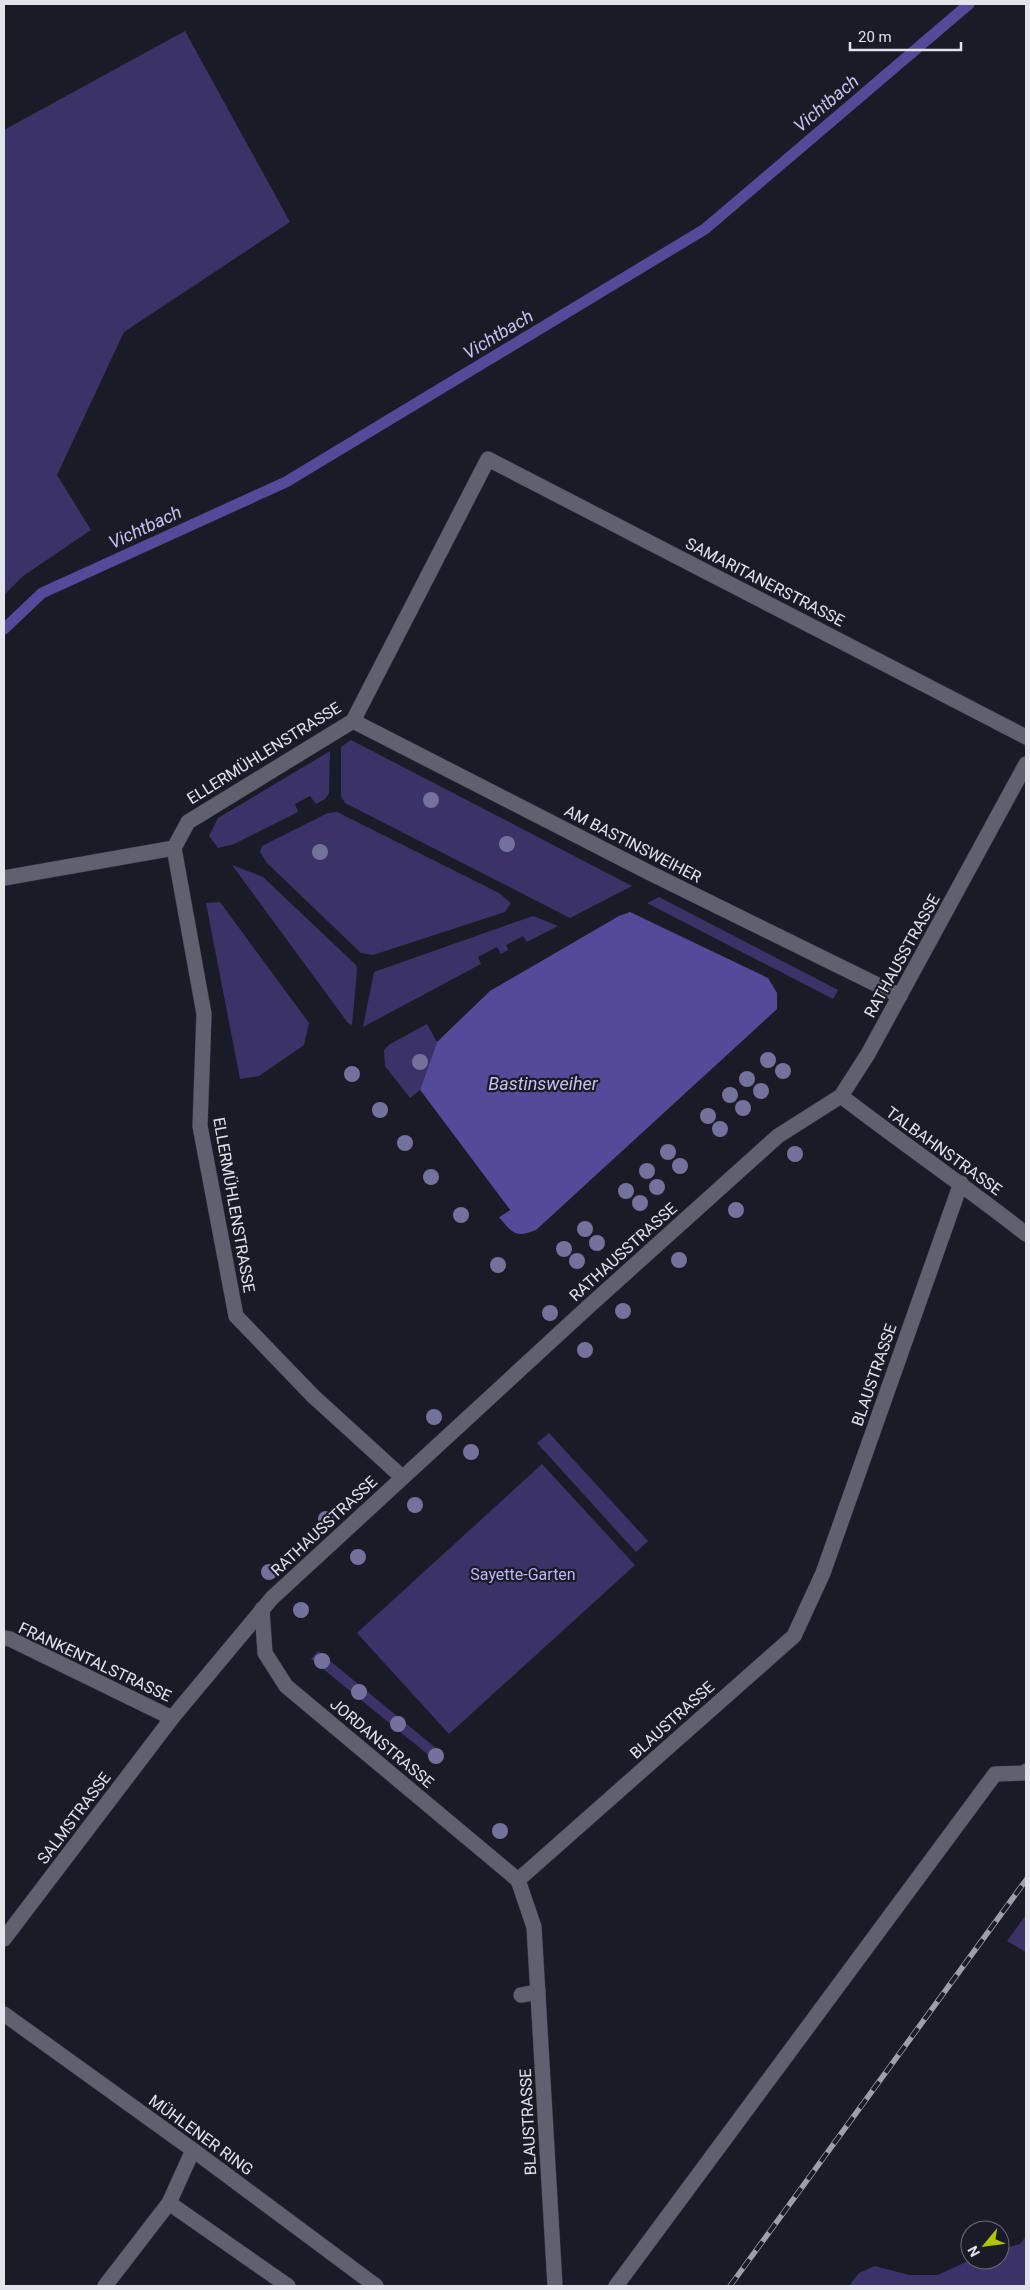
<svg xmlns="http://www.w3.org/2000/svg" width="1030" height="2290" font-family="Roboto,sans-serif">
<style>
.green{fill:#3b3368}
.water{fill:#554999}
.pier{fill:#1b1a27}
.lines{fill:none;stroke-linecap:round;stroke-linejoin:round}
.stream{stroke:#554999;stroke-width:11}
.service-casing{stroke:#373640;stroke-width:16}
.minor-casing{stroke:#373640;stroke-width:16}
.tertiary-casing{stroke:#373640;stroke-width:16}
.service{stroke:#60606f;stroke-width:15}
.minor{stroke:#60606f;stroke-width:15}
.tertiary{stroke:#60606f;stroke-width:15}
.rail-casing{stroke:#9f9fa9;stroke-width:5.5}
.rail{stroke:#1b1a27;stroke-width:4;stroke-dasharray:11;stroke-linecap:butt}
.tree{fill:#74719c}
.labels{text-anchor:middle;dominant-baseline:central;stroke-width:4.5;stroke-linejoin:round;paint-order:stroke}
.street-label{font-size:16px;fill:#e3e3ec;stroke:#1b1a27}
.park-label{font-size:16px;fill:#bdb8fb;stroke:#1b1a27}
.water-label{font-size:18px;font-style:italic;fill:#c5c3ef;stroke:#1b1a27}
</style>
<rect width="100%" height="100%" fill="#1b1a27"/>
<g class="green">
<polygon points="185,31 290,222 124,332 57,475 91,530 23,576 4,595 4,130"/>
<polygon points="351,740 632,886 570,918 345,803 341,796 341,747"/>
<polygon points="330,751 329,793 325,799 316,804 310,796 295,804 298,812 234,844 218,848 209,836 218,818"/>
<polygon points="337,812 499,893 511,903 505,912 373,955 361,953 267,863 260,852 262,846 328,813"/>
<polygon points="232,865 263,877 356,965 357,970 352,1025 348,1023"/>
<polygon points="659,897 838,990 833,999 647,903"/>
<polygon points="220,902 309,1023 304,1045 259,1076 240,1079 206,903"/>
<polygon points="533,916 558,926 527,942 523,936 506,945 508,950 501,954 497,947 478,957 481,964 363,1027 374,972"/>
<polygon points="427,1024 437,1042 420,1090 410,1098 385,1066 384,1050 390,1044"/>
<polygon points="549,1433 648,1541 636,1552 537,1443"/>
<polygon points="542,1464 635,1565 449,1734 357,1633"/>
<polygon points="318,1651 443,1754 437,1762 311,1659"/>
<polygon points="1026,1915 1026,1952 1007,1941"/>
<polygon points="1026,2236 1026,2286 849,2286 859,2273 875,2266 909,2275 938,2275 970,2260 1000,2260 1000,2250 1020,2244"/>
</g>
<path class="water" d="M630 912 768 978 777 993V1009L536 1230C515 1238 513 1234 499 1217L510 1210 420 1090 437 1042 490 991 619 916Z"/>
<polygon class="pier" points="420,1090 510,1210 499,1217 498,1215 506,1210 418,1091"/>
<g class="lines">
<polyline class="stream" points="4,629 42,593 286,482 705,229 969,4"/>
<defs>
<g id="service">
<polyline points="521,1995 538,1992"/>
<polyline points="616,2286 995,1774 1025,1773 1026,1771"/>
</g>
<g id="minor">
<polyline points="353,721 648,872 900,996"/>
<polyline points="4,878 174,848"/>
<polyline points="402,1477 313,1396 236,1316 200,1126 204,1014 174,848 188,822 353,721 488,459 1026,737"/>
<polyline points="262,1609 265,1653 286,1686 518,1880"/>
<polyline points="4,1638 10,1639 172,1718"/>
<polyline points="169,2203 288,2286"/>
<polyline points="105,2286 169,2203 193,2150"/>
<polyline points="555,2286 534,1927 518,1880 794,1636 823,1573 961,1183"/>
</g>
<g id="tertiary">
<path d="M841 1096C902 1143 965 1186 1026 1234"/>
<polyline points="4,1939 172,1718 272,1598 588,1307 778,1136 841,1096 868,1054 1026,764"/>
<polyline points="4,2014 193,2150 376,2286"/>
</g>
</defs>
<use href="#service" class="service-casing"/>
<use href="#minor" class="minor-casing"/>
<use href="#tertiary" class="tertiary-casing"/>
<use href="#service" class="service"/>
<use href="#minor" class="minor"/>
<use href="#tertiary" class="tertiary"/>
<defs>
<polyline id="rail" points="730,2286 1026,1880"/>
</defs>
<use href="#rail" class="rail-casing"/>
<use href="#rail" class="rail"/>
</g>
<g class="tree">
<circle cx="431" cy="800" r="8"/>
<circle cx="507" cy="844" r="8"/>
<circle cx="320" cy="852" r="8"/>
<circle cx="768" cy="1060" r="8"/>
<circle cx="420" cy="1062" r="8"/>
<circle cx="783" cy="1071" r="8"/>
<circle cx="352" cy="1074" r="8"/>
<circle cx="747" cy="1079" r="8"/>
<circle cx="761" cy="1091" r="8"/>
<circle cx="730" cy="1095" r="8"/>
<circle cx="743" cy="1108" r="8"/>
<circle cx="380" cy="1110" r="8"/>
<circle cx="708" cy="1116" r="8"/>
<circle cx="720" cy="1129" r="8"/>
<circle cx="405" cy="1143" r="8"/>
<circle cx="668" cy="1152" r="8"/>
<circle cx="795" cy="1154" r="8"/>
<circle cx="680" cy="1166" r="8"/>
<circle cx="647" cy="1171" r="8"/>
<circle cx="431" cy="1177" r="8"/>
<circle cx="657" cy="1187" r="8"/>
<circle cx="626" cy="1191" r="8"/>
<circle cx="640" cy="1203" r="8"/>
<circle cx="736" cy="1210" r="8"/>
<circle cx="461" cy="1215" r="8"/>
<circle cx="585" cy="1229" r="8"/>
<circle cx="597" cy="1243" r="8"/>
<circle cx="564" cy="1249" r="8"/>
<circle cx="679" cy="1260" r="8"/>
<circle cx="577" cy="1261" r="8"/>
<circle cx="498" cy="1265" r="8"/>
<circle cx="623" cy="1311" r="8"/>
<circle cx="550" cy="1313" r="8"/>
<circle cx="585" cy="1350" r="8"/>
<circle cx="434" cy="1417" r="8"/>
<circle cx="471" cy="1452" r="8"/>
<circle cx="415" cy="1505" r="8"/>
<circle cx="326" cy="1519" r="8"/>
<circle cx="358" cy="1557" r="8"/>
<circle cx="269" cy="1572" r="8"/>
<circle cx="301" cy="1610" r="8"/>
<circle cx="322" cy="1661" r="8"/>
<circle cx="359" cy="1692" r="8"/>
<circle cx="398" cy="1724" r="8"/>
<circle cx="436" cy="1756" r="8"/>
<circle cx="500" cy="1831" r="8"/>
</g>
<g class="labels">
<g class="street-label">
<text transform="translate(765 582) rotate(27)">SAMARITANERSTRASSE</text>
<text transform="translate(264 753) rotate(-32)">ELLERMÜHLENSTRASSE</text>
<text transform="translate(633 844) rotate(27)">AM BASTINSWEIHER</text>
<text transform="translate(902 956) rotate(-61)">RATHAUSSTRASSE</text>
<text transform="translate(944 1151) rotate(36)">TALBAHNSTRASSE</text>
<text transform="translate(234 1205) rotate(80)">ELLERMÜHLENSTRASSE</text>
<text transform="translate(623 1252) rotate(-42)">RATHAUSSTRASSE</text>
<text transform="translate(874 1375) rotate(-71)">BLAUSTRASSE</text>
<text transform="translate(324 1526) rotate(-43)">RATHAUSSTRASSE</text>
<text transform="translate(95 1662) rotate(25)">FRANKENTALSTRASSE</text>
<text transform="translate(672 1720) rotate(-42)">BLAUSTRASSE</text>
<text transform="translate(382 1743) rotate(40)">JORDANSTRASSE</text>
<text transform="translate(74 1818) rotate(-53)">SALMSTRASSE</text>
<text transform="translate(528 2122) rotate(-93)">BLAUSTRASSE</text>
<text transform="translate(201 2135) rotate(36)">MÜHLENER RING</text>
</g>
<g class="park-label">
<text x="523" y="1574">Sayette-Garten</text>
</g>
<g class="water-label">
<text transform="translate(826 103) rotate(-40)">Vichtbach</text>
<text transform="translate(498 334) rotate(-31)">Vichtbach</text>
<text transform="translate(145 527) rotate(-25)">Vichtbach</text>
<text x="543" y="1083">Bastinsweiher</text>
</g>
</g>
<rect width="1030" height="2290" fill="none" stroke="#e3e3ec" stroke-width="10"/>
<g transform="translate(985 2245) rotate(241)"><circle r="24" fill="#1b1a27" stroke="#6b6a76"/>
<path d="M0-4L9 19L0 12L-9 19Z" fill="#afc505"/>
<text y="-8" font-size="14" font-weight="bold" text-anchor="middle" fill="#e3e3ec">N</text>
</g>
<path d="M850 42v8h111v-8" fill="none" stroke="#e3e3ec" stroke-width="2.5"/>
<text x="858" y="42" font-size="15" fill="#e3e3ec" stroke="#1b1a27" stroke-width="4" paint-order="stroke">20 m</text>
</svg>
